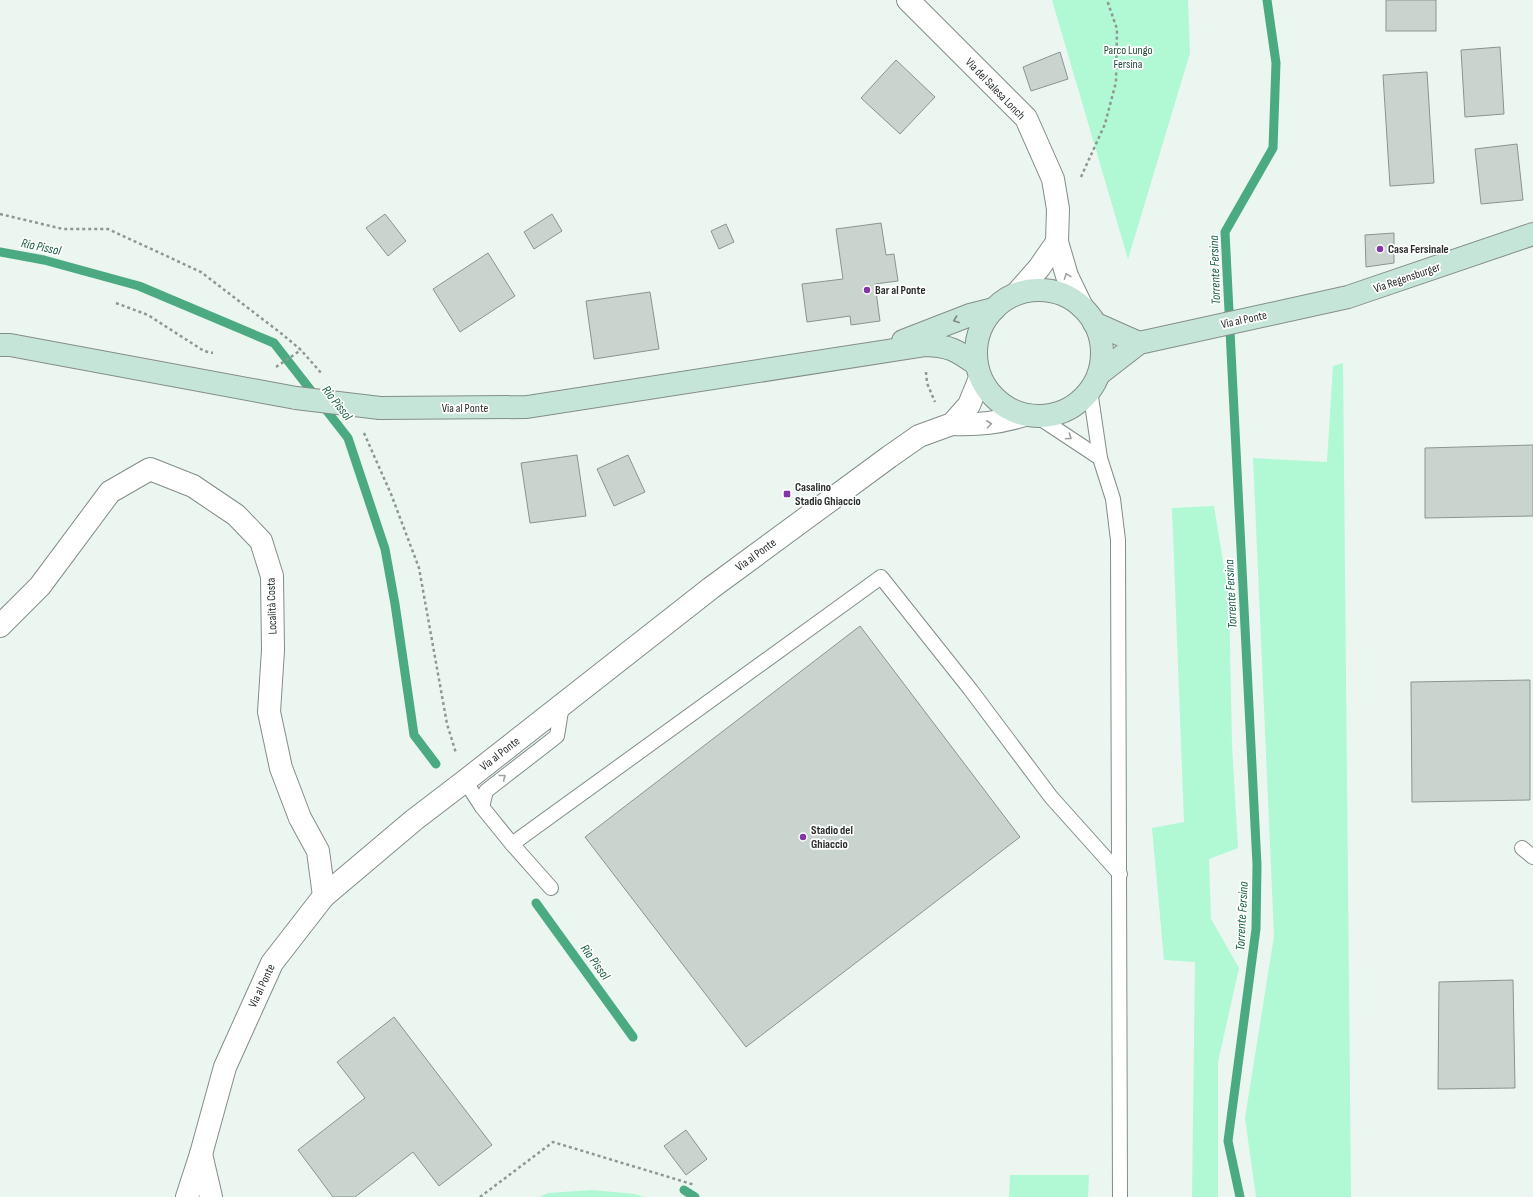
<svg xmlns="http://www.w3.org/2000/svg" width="1533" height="1197" font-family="'Sofia Sans Condensed',sans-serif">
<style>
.green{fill:#b1f8d5}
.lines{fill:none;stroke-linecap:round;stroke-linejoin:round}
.stream{stroke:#4caa82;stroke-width:9}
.building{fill:#cad4cf;stroke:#8b9590}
.service-casing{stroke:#848d88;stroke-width:16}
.minor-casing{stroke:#848d88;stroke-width:24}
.tertiary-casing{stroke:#848d88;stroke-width:24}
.secondary-casing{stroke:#848d88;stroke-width:24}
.path{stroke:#909793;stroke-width:2.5;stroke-dasharray:3 3;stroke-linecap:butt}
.service{stroke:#fff;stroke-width:14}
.minor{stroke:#fff;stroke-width:22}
.tertiary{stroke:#fff;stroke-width:22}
.secondary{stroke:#c6e5d9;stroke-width:22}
.secondary-bridge-casing{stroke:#848d88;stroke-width:24;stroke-linecap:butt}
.secondary-bridge{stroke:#c6e5d9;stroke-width:22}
.oneway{stroke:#9fa0a0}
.oneway2{stroke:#788982}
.poi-dot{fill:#8336a7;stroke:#fff;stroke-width:1.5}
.labels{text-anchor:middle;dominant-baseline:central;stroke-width:3.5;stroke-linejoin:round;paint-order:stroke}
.park-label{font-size:12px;fill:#214938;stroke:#fff}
.street-label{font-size:12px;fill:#292d2b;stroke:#fff}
.poi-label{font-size:12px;font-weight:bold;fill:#292d2b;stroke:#fff;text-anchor:start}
.water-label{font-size:13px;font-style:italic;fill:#175e43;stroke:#fff}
</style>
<rect width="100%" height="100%" fill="#ebf6f0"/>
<g class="green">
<polygon points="1052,0 1188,0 1190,53 1128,259"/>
<polygon points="1343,363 1351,1197 1256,1197 1245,1118 1274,936 1253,458 1327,462 1333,366"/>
<polygon points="1214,506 1229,598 1232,745 1238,848 1209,859 1211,919 1239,968 1218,1062 1218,1197 1192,1197 1195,962 1164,960 1152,828 1184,822 1172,508"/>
<polygon points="1010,1175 1089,1175 1088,1197 1009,1197"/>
<polygon points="592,1190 635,1194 645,1197 539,1197 548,1193"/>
</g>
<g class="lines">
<g class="stream">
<polyline points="0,252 44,260 139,286 274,343 348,438 385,549 395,604 414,735 436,764"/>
<polyline points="536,903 633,1037"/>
<polyline points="684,1190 695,1197"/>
<polyline points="1240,1197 1228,1141 1256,929 1257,865 1225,232 1273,148 1276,63 1267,0"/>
</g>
</g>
<g class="building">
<rect x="1386" y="0" width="50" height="31"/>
<polygon points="1500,47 1504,114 1465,117 1461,50"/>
<polygon points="1060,52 1068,79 1031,91 1023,67"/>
<polygon points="896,60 935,97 900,134 861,98"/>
<polygon points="1427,72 1434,183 1390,186 1383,75"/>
<polygon points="1517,144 1523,200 1481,204 1475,149"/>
<polygon points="385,214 406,241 388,256 366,228"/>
<polygon points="552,214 562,231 534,249 524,232"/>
<polygon points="881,223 886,255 894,254 898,281 875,284 880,321 851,325 850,316 807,322 802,284 843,279 836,229"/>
<polygon points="726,224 734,242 719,249 711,231"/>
<polygon points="1394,233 1394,263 1366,267 1365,235"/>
<polygon points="488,253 515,296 460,332 433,289"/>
<polygon points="650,292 659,349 594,359 586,301"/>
<polygon points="1533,445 1533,516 1425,518 1425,448"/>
<polygon points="577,455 586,516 530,523 521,463"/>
<polygon points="628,455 645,492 614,506 597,469"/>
<polygon points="860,626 1020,837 746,1047 585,837"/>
<polygon points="1530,680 1530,800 1412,802 1411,682"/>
<polygon points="1513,980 1515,1088 1438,1089 1439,982"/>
<polygon points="394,1017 492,1145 439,1186 413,1152 355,1197 333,1197 298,1150 365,1098 337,1062"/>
<polygon points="686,1130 707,1159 686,1175 664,1146"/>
</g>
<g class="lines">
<defs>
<g id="service">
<polyline points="1090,390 1100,458 1113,499 1118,540 1120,1197"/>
<polyline points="1038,417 1100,458"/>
<polyline points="465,781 482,807 512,844 881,577 970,689 1051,797 1120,874"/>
<polyline points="482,807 486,791 557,736 562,705"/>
<polyline points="512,844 551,888"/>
<polyline points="1522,848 1533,857"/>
</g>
<g id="minor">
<polyline points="908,0 1026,118 1053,179 1058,209 1057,242 1067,276 1082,307"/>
<polyline points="1017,293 1039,268 1057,242"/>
<polyline points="0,626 40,586 110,492 150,469 193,486 236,515 261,541 272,576 273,650 269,712 281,768 300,818 318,851 324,896"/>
<polyline points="201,1154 211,1197"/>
</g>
<g id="tertiary">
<path d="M952 424C980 425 998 423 1025 415"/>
<polyline points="187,1197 201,1154 225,1067 272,963 324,896 414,820 465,781 711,588 889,457 919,436 952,424 969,405 980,378"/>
</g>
<g id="secondary">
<circle cx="1039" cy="353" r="63"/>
<polyline points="1094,323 1139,343"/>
<polyline points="903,341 970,315 994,309"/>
<polyline points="0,345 10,345 296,398"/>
<polyline points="1099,374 1139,343 1348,297 1533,234"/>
<path d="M380 408 527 407 926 345C950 346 956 350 976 364"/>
</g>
</defs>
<use href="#service" class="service-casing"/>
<use href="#minor" class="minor-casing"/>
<use href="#tertiary" class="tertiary-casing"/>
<use href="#secondary" class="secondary-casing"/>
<g class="path">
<polyline points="1081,177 1105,124 1116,82 1117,29 1107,0"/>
<polyline points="0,214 63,229 108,229 201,272 282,334 301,350 322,374"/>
<polyline points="116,303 148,315 204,351 213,353"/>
<polyline points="276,367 301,350"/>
<polyline points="926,372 927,383 935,402"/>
<polyline points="364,433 391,494 419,568 447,724 456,753"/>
<polyline points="480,1197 553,1142 695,1185"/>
</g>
<use href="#service" class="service"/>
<use href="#minor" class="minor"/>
<use href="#tertiary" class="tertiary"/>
<use href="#secondary" class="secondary"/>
<defs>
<polyline id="secondary-bridge" points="296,398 380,408"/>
</defs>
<use href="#secondary-bridge" class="secondary-bridge-casing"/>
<use href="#secondary-bridge" class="secondary-bridge"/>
</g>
<defs><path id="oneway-chevron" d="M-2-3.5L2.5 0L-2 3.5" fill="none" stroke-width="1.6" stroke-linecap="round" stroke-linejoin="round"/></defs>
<g class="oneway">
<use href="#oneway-chevron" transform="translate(1067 276) rotate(-111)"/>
<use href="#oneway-chevron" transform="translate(989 424) rotate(-7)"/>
<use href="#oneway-chevron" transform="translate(1069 437) rotate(34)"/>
<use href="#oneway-chevron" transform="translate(503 777) rotate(-38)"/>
</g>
<use class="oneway2" href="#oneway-chevron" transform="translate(956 320) rotate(160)"/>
<g class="poi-dot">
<circle cx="1380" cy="249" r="4"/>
<circle cx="867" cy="290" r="4"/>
<rect x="783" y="490" width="8" height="8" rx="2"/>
<circle cx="803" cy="837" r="4"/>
</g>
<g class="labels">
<g class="park-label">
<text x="1128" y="50">Parco Lungo<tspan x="1128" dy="14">Fersina</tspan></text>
</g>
<g class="street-label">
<text transform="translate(995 89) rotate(46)">Via del Salesa Lonch</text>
<text transform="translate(1407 278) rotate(-19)">Via Regensburger</text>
<text transform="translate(1244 320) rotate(-12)">Via al Ponte</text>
<text x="465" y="408">Via al Ponte</text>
<text transform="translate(756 555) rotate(-36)">Via al Ponte</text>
<text transform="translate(272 606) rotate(-92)">Località Costa</text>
<text transform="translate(500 754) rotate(-38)">Via al Ponte</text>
<text transform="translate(262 986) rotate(-65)">Via al Ponte</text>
</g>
<g class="poi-label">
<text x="1388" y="249">Casa Fersinale</text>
<text x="875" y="290">Bar al Ponte</text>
<text x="795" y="487">Casalino<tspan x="795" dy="14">Stadio Ghiaccio</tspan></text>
<text x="811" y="830">Stadio del<tspan x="811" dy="14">Ghiaccio</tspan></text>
</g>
<g class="water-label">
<text transform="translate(41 247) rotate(12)">Rio Pissol</text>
<text transform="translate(1215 270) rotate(-92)">Torrente Fersina</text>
<text transform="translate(337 403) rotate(52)">Rio Pissol</text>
<text transform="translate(1231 594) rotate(-93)">Torrente Fersina</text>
<text transform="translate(1242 916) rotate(-87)">Torrente Fersina</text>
<text transform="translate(595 962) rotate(54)">Rio Pissol</text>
</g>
</g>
</svg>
